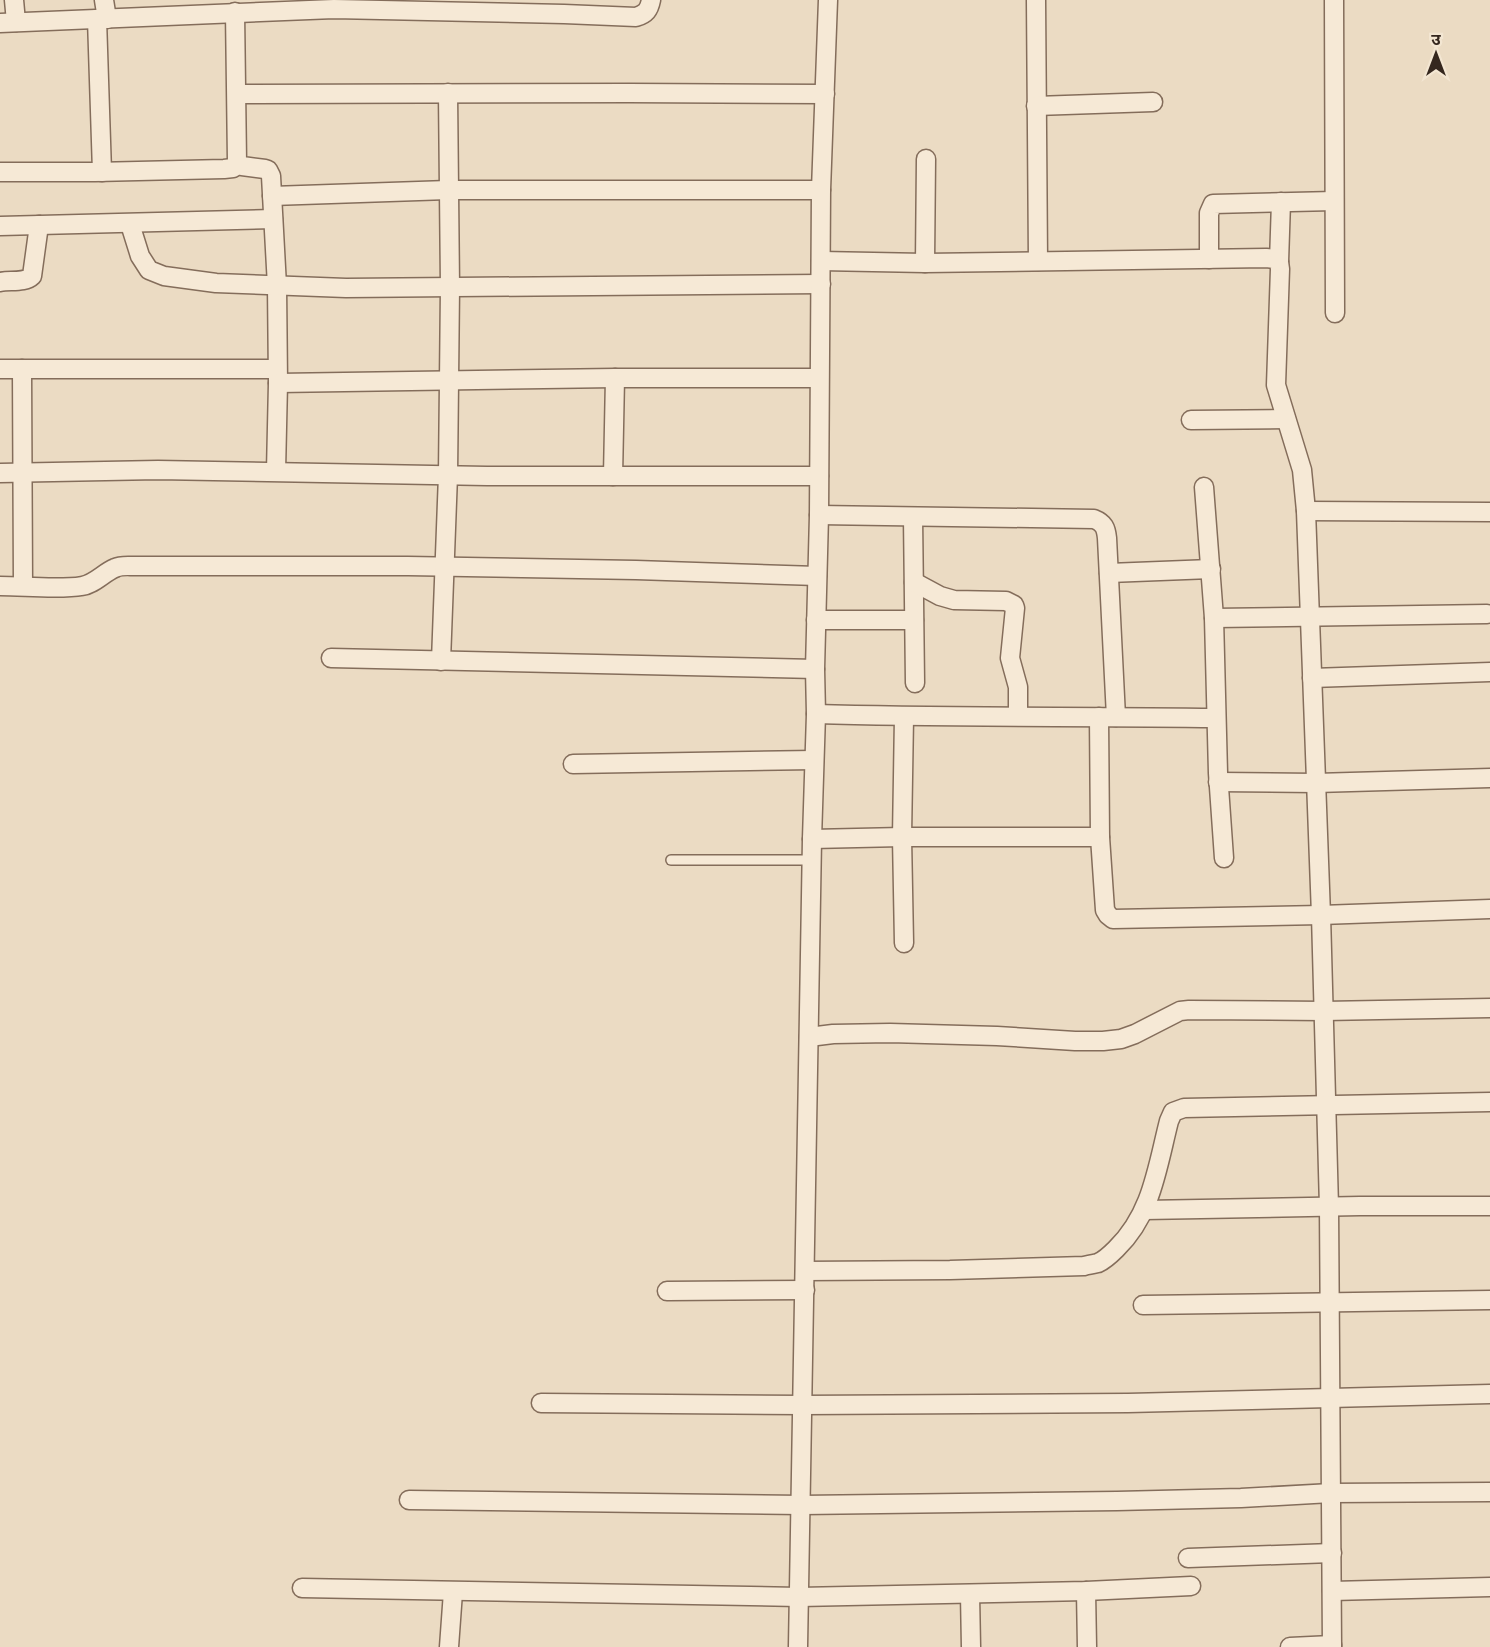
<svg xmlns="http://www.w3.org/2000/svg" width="1490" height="1647" font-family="'Crimson Pro','Noto Sans Devanagari',serif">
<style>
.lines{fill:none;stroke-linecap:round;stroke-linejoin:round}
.lane-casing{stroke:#846d5b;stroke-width:12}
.street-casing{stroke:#846d5b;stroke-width:21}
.lane{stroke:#f6e9d6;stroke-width:9}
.street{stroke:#f6e9d6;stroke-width:18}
</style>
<rect width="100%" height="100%" fill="#ebdbc3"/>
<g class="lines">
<defs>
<polyline id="lane" points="671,860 812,860"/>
<g id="street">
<polyline points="14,0 16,22"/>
<polyline points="104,0 107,19"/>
<polyline points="1036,0 1038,261"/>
<polyline points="1334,0 1335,313"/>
<polyline points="235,12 237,162 242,166 265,169 268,170 271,176 277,286 278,383 276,471"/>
<polyline points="97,19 102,172"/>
<path d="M0 23 334 9 564 14 636 17C646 14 649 10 651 0"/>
<polyline points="237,94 629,93 825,94"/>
<polyline points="1036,106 1153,102"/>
<polyline points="0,172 95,172 224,169 233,168 239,164"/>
<polyline points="272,196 448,190 821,190"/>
<polyline points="130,224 140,256 149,270 164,276 216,283 346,288 821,284"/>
<polyline points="0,226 273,219"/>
<polyline points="1209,259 1209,213 1213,204 1334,201"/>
<polyline points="821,261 925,263 1266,258 1275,259 1279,262 1280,269 1276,385 1302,470 1306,511 1321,915 1329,1207 1332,1647"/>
<polyline points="1279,262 1281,202"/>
<polyline points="925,263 926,159"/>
<path d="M0 282C10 280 25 283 32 276L39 225"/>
<polyline points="0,369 277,369"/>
<polyline points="22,369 23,586"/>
<polyline points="278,383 615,378 819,378"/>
<polyline points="1191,420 1286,419"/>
<polyline points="0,473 158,470 487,476 819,476"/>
<polyline points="613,476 615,378"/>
<polyline points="1204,487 1214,618 1218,773 1224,858"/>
<polyline points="1306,511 1490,512"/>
<path d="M819 515 1094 519C1104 523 1106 528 1107 538L1116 717"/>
<polyline points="913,517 915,683"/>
<polyline points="1109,573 1211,569"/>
<polyline points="914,582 940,596 954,600 1006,601 1014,605 1015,608 1010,658 1018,687 1018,716"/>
<path d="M0 586C24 586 59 590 82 586 95 584 103 573 115 568 121 565 128 566 134 566H408L636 570 817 576"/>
<polyline points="1214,618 1487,614"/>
<polyline points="816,620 914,620"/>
<polyline points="331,658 815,669"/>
<polyline points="441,661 448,475 450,287 448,93"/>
<polyline points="1312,678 1490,672"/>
<path d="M816 714C949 718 1083 716 1216 718"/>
<polyline points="904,717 902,837 904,943"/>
<polyline points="1099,717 1100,837 1105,910 1108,915 1113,919 1321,915 1490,909"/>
<polyline points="573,764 814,760"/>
<polyline points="1218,782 1316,783 1490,778"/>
<polyline points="812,839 902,837 1100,837"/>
<polyline points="809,1037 833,1034 890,1033 997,1036 1075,1041 1103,1041 1121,1039 1135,1034 1180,1011 1189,1010 1324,1011 1490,1008"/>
<polyline points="1144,1210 1360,1206 1490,1206"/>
<path d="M805 1271 950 1270 1084 1266C1088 1265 1093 1264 1098 1263 1105 1260 1111 1254 1116 1249 1152 1214 1157 1168 1169 1121L1173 1112 1184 1108 1490 1102"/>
<polyline points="667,1291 805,1290"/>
<polyline points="1143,1305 1490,1300"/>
<polyline points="541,1403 803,1405 1128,1403 1490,1394"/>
<polyline points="409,1500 802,1505 1117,1501 1241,1498 1331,1493 1490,1492"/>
<polyline points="1188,1558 1332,1553"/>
<polyline points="302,1588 799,1597 1086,1591 1191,1586"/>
<polyline points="1086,1591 1087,1647"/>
<polyline points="1332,1591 1490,1587"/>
<polyline points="970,1594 971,1647"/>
<polyline points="449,1647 453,1592"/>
<polyline points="798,1647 812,839 816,714 815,669 819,515 821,190 828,0"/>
<polyline points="1290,1647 1332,1645"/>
</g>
</defs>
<use href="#lane" class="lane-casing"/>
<use href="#street" class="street-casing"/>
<use href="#lane" class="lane"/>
<use href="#street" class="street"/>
</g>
<g transform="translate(1436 54)" stroke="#f3e6d2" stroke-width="4.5" paint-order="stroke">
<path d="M0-4.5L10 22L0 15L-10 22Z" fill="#35271e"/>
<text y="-9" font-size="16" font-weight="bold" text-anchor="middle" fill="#35271e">उ</text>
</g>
</svg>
